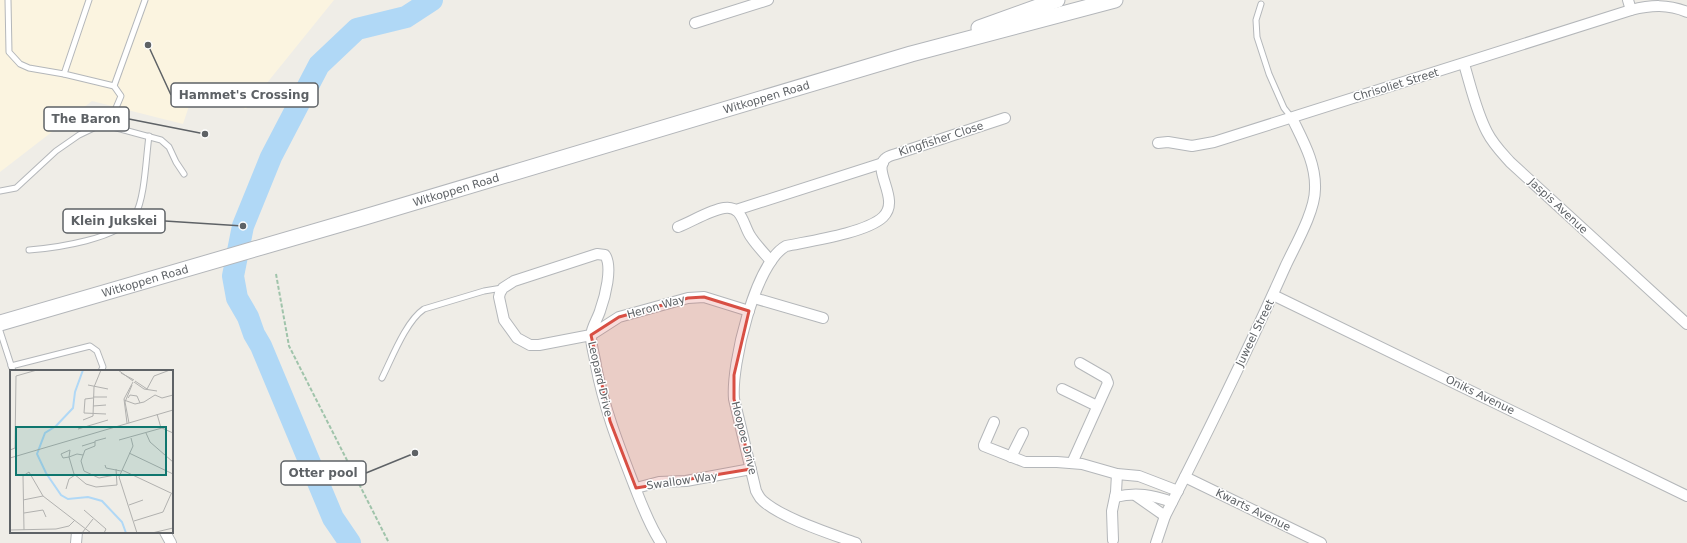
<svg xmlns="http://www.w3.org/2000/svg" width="1687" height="543" font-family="'DejaVu Sans',sans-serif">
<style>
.commercial{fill:#fbf4e0}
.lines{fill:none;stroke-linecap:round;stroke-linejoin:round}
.river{stroke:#b0d8f6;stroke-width:22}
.lane-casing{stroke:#b4b7ba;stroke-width:7}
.street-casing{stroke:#b4b7ba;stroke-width:12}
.secondary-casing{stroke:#b3b6ba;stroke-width:17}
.path{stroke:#a0c4ab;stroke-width:2;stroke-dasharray:4 2;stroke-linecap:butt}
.lane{stroke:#fff;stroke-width:5}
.street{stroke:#fff;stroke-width:10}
.secondary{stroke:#fff;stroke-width:15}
.marked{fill:#d84f44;fill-opacity:0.2;stroke:#d84f44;stroke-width:3;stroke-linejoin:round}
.labels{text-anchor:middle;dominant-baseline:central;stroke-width:3;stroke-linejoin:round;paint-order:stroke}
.street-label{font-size:11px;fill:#5e6266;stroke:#fff}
.inset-river{fill:none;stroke:#b0d8f6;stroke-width:2}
.inset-road{fill:none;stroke:#b1b1af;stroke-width:1}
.view{fill:#0f766e;fill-opacity:0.15;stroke:#0f766e;stroke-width:2}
.inset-edge{fill:none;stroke:#5e6266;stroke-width:2}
.leader{fill:none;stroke:#5e6266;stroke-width:1.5}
.callout-dot{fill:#5e6266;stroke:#fff;stroke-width:1.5}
.callout{fill:#fff;stroke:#5e6266;stroke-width:1.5}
.callout-label{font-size:12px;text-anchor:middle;font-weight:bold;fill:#5e6266}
</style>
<rect width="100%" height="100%" fill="#efede7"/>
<polygon class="commercial" points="0,0 334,0 246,109 195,88 183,124 92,101 0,172"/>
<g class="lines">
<polyline class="river" points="350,543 333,518 261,346 254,334 248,317 237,298 233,276 243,226 271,157 319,65 357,29 406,17 432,0"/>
<defs>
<g id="lane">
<polyline points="8,0 9,52 20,64 29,68 64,74 114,86 145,0"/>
<polyline points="1261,4 1256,20 1257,37 1269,74 1284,108 1292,118"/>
<polyline points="64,74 89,0"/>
<polyline points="102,124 113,115 121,96 114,86"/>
<polyline points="0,191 16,188 56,151 79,135 102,124 161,140 169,147 176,162 184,174"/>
<path d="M29 250C55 248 120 239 135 215 145 199 146 156 149 136"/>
<polyline points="0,331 13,371"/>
<polyline points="11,366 90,346 97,351 103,367 101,371"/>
<path d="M382 378C392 358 406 321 424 309L484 291 502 288"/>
</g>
<g id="street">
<polyline points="1628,0 1631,10"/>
<polyline points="695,23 768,0"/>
<path d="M1464 64C1471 87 1476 111 1487 132 1493 144 1502 153 1510 162L1687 324"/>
<path d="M1158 143 1168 142 1192 146 1214 142 1631 10C1651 5 1668 4 1687 12"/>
<polyline points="736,210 883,163"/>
<path d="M678 227C691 222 710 210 724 208 743 205 743 226 751 237 757 246 764 253 771 261"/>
<polyline points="1273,295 1687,496"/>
<polyline points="754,298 823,318"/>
<polyline points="1062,389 1097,406"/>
<polyline points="994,422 984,445 984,446 1025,462 1057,462 1082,464 1117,474 1139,476 1178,491"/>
<polyline points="1011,457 1023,433"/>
<polyline points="1072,463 1108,383 1106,378 1080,363"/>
<polyline points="1185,477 1321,543"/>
<polyline points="636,488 659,482 686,481 751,469"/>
<polyline points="1135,495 1165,516"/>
<path d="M1115 497C1137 492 1152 495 1172 502"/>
<polyline points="165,532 171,543"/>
<polyline points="1113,540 1112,511 1116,492 1117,474"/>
<polyline points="76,543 77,532"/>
<path d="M661 543C649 525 642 505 634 485 619 446 604 408 596 366 595 357 591 346 591 336 591 328 598 318 600 311 605 297 613 267 605 255L597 254 514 281 503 288 500 293 499 297 504 320 517 338 530 345H539L591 335 619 317 688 298 704 297 749 311"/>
<path d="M856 543C829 533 784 519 763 501 759 498 758 494 756 491L734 399C731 365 755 263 786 246 810 241 866 233 883 217 901 200 872 171 885 159 888 156 893 155 896 154L1005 118"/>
<path d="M1156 543 1165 516C1207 434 1248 350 1286 265 1296 244 1315 211 1315 189 1316 163 1303 141 1292 118"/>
</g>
<g id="secondary">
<polyline points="979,28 1057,0"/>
<path id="s1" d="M0 323 365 217 911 54 1115 0"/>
</g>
</defs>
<use href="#lane" class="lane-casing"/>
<use href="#street" class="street-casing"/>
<use href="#secondary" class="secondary-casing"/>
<polyline class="path" points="276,274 289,346 389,543"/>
<use href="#lane" class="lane"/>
<use href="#street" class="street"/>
<use href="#secondary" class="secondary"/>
</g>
<path class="marked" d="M704 297 749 311 734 375V399L751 469 636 488 610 421 591 335 619 317 688 298Z"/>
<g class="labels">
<g class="street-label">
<text transform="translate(1396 85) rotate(-17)">Chrisoliet Street</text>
<text stroke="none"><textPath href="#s1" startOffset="799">Witkoppen Road</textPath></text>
<text transform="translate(941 139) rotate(-18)">Kingfisher Close</text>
<text stroke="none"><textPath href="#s1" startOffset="475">Witkoppen Road</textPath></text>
<text transform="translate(1558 206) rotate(43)">Jaspis Avenue</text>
<text stroke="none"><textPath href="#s1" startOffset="151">Witkoppen Road</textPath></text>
<text transform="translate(656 307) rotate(-16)">Heron Way</text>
<text transform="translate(1255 333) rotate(-64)">Juweel Street</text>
<text transform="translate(600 379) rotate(77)">Leopard Drive</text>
<text transform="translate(1480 395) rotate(26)">Oniks Avenue</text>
<text transform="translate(744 438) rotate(76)">Hoopoe Drive</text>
<text transform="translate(682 481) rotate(-8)">Swallow Way</text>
<text transform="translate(1253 510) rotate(26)">Kwarts Avenue</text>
</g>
</g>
<g transform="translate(10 370)">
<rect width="163" height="163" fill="#efede7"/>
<path class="inset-river" d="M73 0 65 22 63 38 46 56 35 63 27 84 36 103 51 125 58 129 78 127 92 131 112 152 116 163"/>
<path class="inset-road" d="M108 0 123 11M111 3 124 10M125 11 137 19M124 12 134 19 147 21M78 15 98 19M137 19 144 6 160 0M83 27H97M83 28 75 29 74 43 96 44M118 28 120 25 127 26 130 33M114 30 125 34 134 32 145 25 152 28 163 25M83 36 96 35M147 44 151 58M73 50 83 46 84 17 91 0M117 53 114 29 123 12M119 53 115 32 122 15M68 59 98 50M136 63 140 72 163 92M96 68 85 71V76L75 80 71 91 74 101 89 108 105 105M121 68 123 76 109 107 127 163M109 70 152 58 163 63M72 76 85 72M0 80 5 78 6 6 27 0M119 83 163 104M73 85 67 84 59 87 53 88 51 84 60 80 59 87 64 104 76 114 86 117 107 115 106 99M0 88 163 40M95 95 96 98 111 101M112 100 163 124M56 119 59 109 65 105M13 130 33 126M119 135 133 130M74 140 96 159 94 163M14 143 33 140 36 147M124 151 153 142 161 124M0 160 46 159 59 156 65 150M14 160 13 106 19 102 33 126 81 163M72 163 83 149M142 163 163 158"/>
<path class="view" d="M6 57H156V105H6Z"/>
<rect width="163" height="163" class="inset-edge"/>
</g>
<path class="leader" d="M148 45L171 95M205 134L129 119M243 226L165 221M415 453L366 473"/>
<g class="callout-dot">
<circle cx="148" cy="45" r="4"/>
<circle cx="205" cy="134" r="4"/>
<circle cx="243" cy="226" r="4"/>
<circle cx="415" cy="453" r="4"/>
</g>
<g class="callout">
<rect x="171" y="83" width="147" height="24" rx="4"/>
<rect x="44" y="107" width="85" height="24" rx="4"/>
<rect x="63" y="209" width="102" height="24" rx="4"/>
<rect x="281" y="461" width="85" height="24" rx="4"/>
</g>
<g class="callout-label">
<text x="244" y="99">Hammet's Crossing</text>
<text x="86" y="123">The Baron</text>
<text x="114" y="225">Klein Jukskei</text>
<text x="323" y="477">Otter pool</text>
</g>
</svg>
